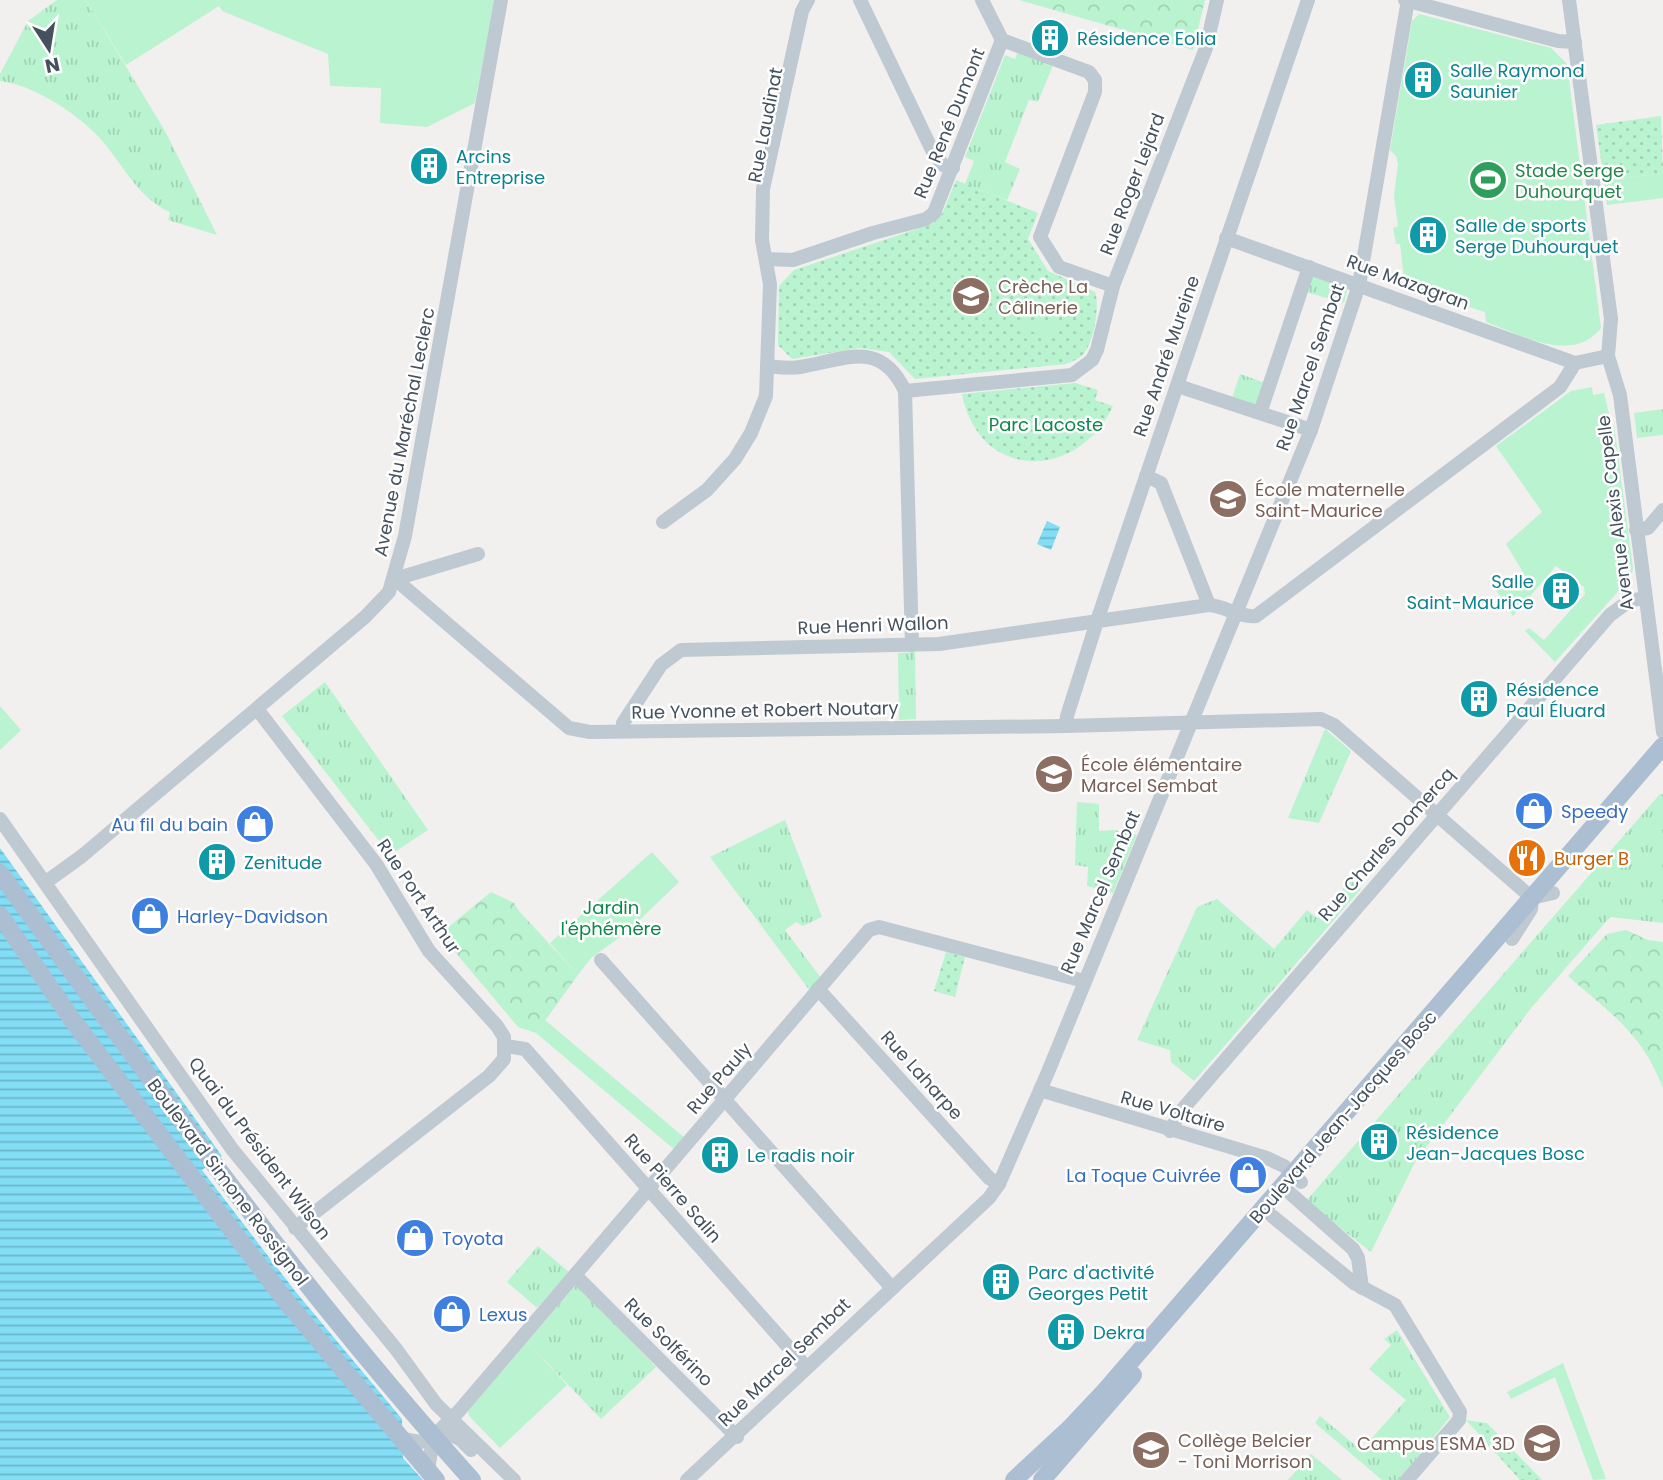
<svg xmlns="http://www.w3.org/2000/svg" width="1663" height="1480" font-family="Poppins,sans-serif">
<style>
.grass{fill:url(#grass-tufts)}
.forest{fill:url(#forest-crowns)}
.park{fill:url(#park-dots)}
.garden{fill:#b9f3cf}
.water{fill:url(#water-rules)}
.lines{fill:none;stroke-linecap:round;stroke-linejoin:round}
.minor{stroke:#bec9d2;stroke-width:14}
.major{stroke:#acbed1;stroke-width:18}
.labels{text-anchor:middle;dominant-baseline:central;stroke-width:5;stroke-linejoin:round;paint-order:stroke}
.culture-label{font-size:18px;fill:#0d838f;stroke:#fff;text-anchor:start}
.street-label{font-size:18px;fill:#45525e;stroke:#fff}
.leisure-label{font-size:18px;fill:#27864d;stroke:#fff;text-anchor:start}
.education-label{font-size:18px;fill:#785e54;stroke:#fff;text-anchor:start}
.park-label{font-size:18px;fill:#0e874a;stroke:#fff}
.shop-label{font-size:18px;fill:#366cbe;stroke:#fff;text-anchor:start}
.food-label{font-size:18px;fill:#c56008;stroke:#fff;text-anchor:start}
</style>
<defs>
<pattern id="grass-tufts" width="24" height="20" patternUnits="userSpaceOnUse" patternTransform="scale(1.75)"><rect width="24" height="20" fill="#b9f3cf"/><path d="M3 7l-1-3M5 7V3M7 7l1-3M15 17l-1-3M17 17v-4M19 17l1-3" fill="none" stroke="#a0d2b4"/></pattern>
<pattern id="forest-crowns" width="20" height="18" patternUnits="userSpaceOnUse" patternTransform="scale(1.75)"><rect width="20" height="18" fill="#b9f3cf"/><path d="M2 6a3 3 0 1 1 6 0M12 15a3 3 0 1 1 6 0" fill="none" stroke="#a0d2b4"/></pattern>
<pattern id="park-dots" width="8" height="8" patternUnits="userSpaceOnUse" patternTransform="scale(1.75)"><rect width="8" height="8" fill="#b9f3cf"/><path d="M2 2h.1M6 6h.1" fill="none" stroke="#a0d2b4" stroke-width="1.8" stroke-linecap="round"/></pattern>
<pattern id="water-rules" width="6" height="5" patternUnits="userSpaceOnUse" patternTransform="scale(1.75)"><rect width="6" height="5" fill="#82ddf5"/><path d="M0 2.5h6" fill="none" stroke="#6cb6ca"/></pattern>
</defs>
<rect width="100%" height="100%" fill="#f2efef"/>
<g class="grass">
<path d="M57 0H86L165 131 217 235 168 220 170 212C135 197 121 159 95 133 71 110 33 85 0 81V74L28 21Z"/>
<polygon points="1018,51 1053,65 1038,102 1029,100 1005,162 1020,169 1007,200 965,184 974,161 965,157 1005,55 1015,59"/>
<polygon points="1316,275 1344,284 1347,290 1344,303 1306,292 1311,278"/>
<polygon points="1240,374 1265,383 1257,407 1232,398"/>
<polygon points="1663,409 1663,435 1637,438 1634,413"/>
<polygon points="915,652 916,719 899,720 898,653"/>
<polygon points="325,682 428,830 390,855 282,716"/>
<polygon points="1325,729 1351,751 1319,823 1288,818"/>
<polygon points="1660,794 1663,794 1663,923 1610,917 1532,1007 1415,1162 1371,1252 1306,1201"/>
<polygon points="1077,802 1099,804 1099,831 1114,830 1137,835 1113,893 1087,886 1088,867 1075,865"/>
<polygon points="785,820 822,917 803,926 796,922 785,930 821,978 810,991 710,857"/>
<polygon points="1351,880 1361,889 1194,1081 1171,1062 1170,1050 1137,1040 1197,907 1217,899 1274,949 1307,910 1317,918"/>
<polygon points="538,1246 569,1272 537,1308 507,1282"/>
<polygon points="577,1284 656,1367 601,1419 527,1342"/>
<polygon points="1397,1330 1450,1417 1399,1480 1382,1480 1315,1423 1320,1416 1361,1450 1406,1400 1369,1369 1391,1345 1384,1339"/>
<polygon points="1311,1454 1342,1480 1288,1480"/>
</g>
<g class="forest">
<polygon points="1019,0 1205,0 1193,50"/>
<polygon points="491,892 514,903 519,911 578,975 536,1033 518,1027 440,934"/>
<path d="M1626 930 1648 940 1663 942V1088C1641 1032 1612 1015 1568 976L1607 934Z"/>
</g>
<g class="park">
<polygon points="1661,116 1663,173 1604,181 1596,125"/>
<path d="M956 180 1038 213 1028 239 1048 271 1095 292C1100 306 1094 340 1085 352 1080 359 1073 361 1066 364L915 379 889 352 860 348 792 359 778 345 779 286 794 270 932 224 943 212Z"/>
<path d="M1075 383 1098 390 1095 400 1113 406C1077 482 979 481 962 394Z"/>
<polygon points="946,952 965,957 955,997 934,991"/>
<polygon points="1466,1420 1487,1423 1542,1480 1520,1480"/>
</g>
<g class="garden">
<polygon points="86,0 494,0 475,103 427,127 380,123 381,88 330,86 328,54 222,11 219,6 126,65"/>
<path d="M1419 14 1551 48 1567 64 1601 328C1572 365 1520 334 1486 322L1485 312 1405 287 1400 244H1396L1393 228 1398 226 1394 195 1398 164 1396 156 1390 150 1412 21Z"/>
<polygon points="1663,173 1663,198 1607,205 1604,181"/>
<polygon points="1024,319 1057,323 1056,336 1022,330"/>
<polygon points="1592,387 1593,395 1604,393 1609,414 1598,416 1602,430 1605,426 1614,425 1633,568 1631,577 1555,662 1525,631 1529,628 1544,640 1585,594 1584,587 1556,566 1513,616 1492,584 1495,582 1501,588 1524,574 1506,544 1542,512 1496,446 1571,391"/>
<polygon points="0,706 21,730 0,750"/>
<polygon points="652,852 679,882 627,932 591,958 578,975 550,943"/>
<polygon points="545,1020 685,1138 675,1150 536,1033"/>
<polygon points="527,1342 567,1385 500,1448 469,1416 468,1411"/>
<polygon points="1563,1363 1606,1479 1593,1480 1555,1377 1511,1399 1507,1392"/>
</g>
<g class="water">
<polygon points="1047,521 1060,527 1051,550 1037,544"/>
<polygon points="0,848 222,1156 202,1170 295,1291 402,1419 403,1458 423,1480 0,1480"/>
</g>
<g class="lines">
<g class="minor">
<polyline points="860,0 932,150 943,165 953,168"/>
<polyline points="982,0 1002,40 1089,72 1095,80 1095,92 1040,237 1059,267 1113,286"/>
<polyline points="1405,0 1558,41 1575,42"/>
<polyline points="1569,0 1611,319 1608,356 1620,395 1663,732"/>
<polyline points="1226,238 1575,363"/>
<polyline points="766,259 793,260 873,233 926,219 934,213 1002,40"/>
<path d="M767 366C778 367 789 369 800 367 844 360 880 338 905 391L912 645"/>
<polyline points="1178,386 1311,430"/>
<polyline points="905,391 1072,375 1092,360 1097,350 1113,286 1206,48 1217,0"/>
<polyline points="1260,413 1309,267"/>
<polyline points="1146,476 1161,483 1209,605"/>
<polyline points="663,522 707,490 735,459 751,433 766,396 770,284 762,240 763,189 802,11 808,0"/>
<polyline points="1636,530 1648,528 1663,510"/>
<polyline points="478,554 395,579 569,728 590,732 1066,726 1321,719 1334,725 1532,898"/>
<polyline points="257,709 376,864 429,951 497,1026 504,1037 504,1059 489,1076 295,1228"/>
<polyline points="1066,726 1067,716 1099,615 1308,0"/>
<path d="M623 731V723L661 665 681 650 939 644 1209 605C1225 606 1240 618 1256 616L1560 387 1575 363 1608 356"/>
<polyline points="0,819 232,1149 396,1349 436,1404 514,1480"/>
<polyline points="46,882 82,856 365,617 389,592 405,536 501,0"/>
<polyline points="1532,898 1553,893"/>
<polyline points="1512,939 1531,909 1532,900"/>
<polyline points="601,960 892,1288"/>
<polyline points="818,989 989,1178 999,1184"/>
<polyline points="505,1046 525,1049 806,1367"/>
<polyline points="1040,1090 1267,1158 1284,1166 1301,1182"/>
<polyline points="1170,1131 1181,1111 1610,615 1629,601 1644,598"/>
<polyline points="1282,1186 1353,1249 1358,1258 1362,1288"/>
<polyline points="1272,1216 1354,1283 1395,1305 1460,1412 1459,1420 1407,1480"/>
<polyline points="575,1275 737,1437"/>
<polyline points="403,1439 421,1442 446,1433 460,1439 471,1450"/>
<polyline points="428,1471 433,1437 459,1411 869,930 879,927 1084,981"/>
<polyline points="687,1480 989,1198 999,1184 1048,1072 1311,430 1359,285 1408,0"/>
</g>
<g class="major">
<path d="M0 873C151 1080 300 1289 472 1480"/>
<polyline points="0,915 71,1018 285,1300 436,1480"/>
<polyline points="1014,1480 1071,1427 1105,1391 1663,746"/>
<polyline points="1042,1480 1133,1375"/>
</g>
</g>
<defs>
<symbol id="building-disc" viewBox="-11 -11 22 22"><circle r="9.5" fill="#0f9aa8" stroke="#fff"/><path d="M-4-6H4V6H1V3H-1V6H-4ZM-2.5-4.3h1.7v1.8h-1.7ZM.8-4.3h1.7v1.8H.8ZM-2.5-1h1.7V.8h-1.7ZM.8-1h1.7V.8H.8Z" fill="#fff"/></symbol>
<symbol id="stadium-disc" viewBox="-11 -11 22 22"><circle r="9.5" fill="#2e9e5b" stroke="#fff"/><path d="M0-5a6.5 5 0 1 0 0 10a6.5 5 0 1 0 0-10ZM-3.5-1.8h7v3.6h-7Z" fill="#fff"/></symbol>
<symbol id="school-disc" viewBox="-11 -11 22 22"><circle r="9.5" fill="#8d6e63" stroke="#fff"/><path d="M0-5L7-2L0 1L-7-2ZM-4 1L0 2.5L4 1V4Q0 6-4 4Z" fill="#fff"/></symbol>
<symbol id="shop-disc" viewBox="-11 -11 22 22"><circle r="9.5" fill="#3f7fe0" stroke="#fff"/><path d="M-5-2.5h2.3a2.7 3.5 0 0 1 5.4 0H5L5.5 6h-11ZM-1.5-2.5h3a1.5 2.3 0 0 0-3 0Z" fill="#fff"/></symbol>
<symbol id="restaurant-disc" viewBox="-11 -11 22 22"><circle r="9.5" fill="#e8710a" stroke="#fff"/><path d="M-5-6h1v4h1v-4h1v4h1v-4h1v5L-1.5 .5V6h-2V.5L-5-1ZM5-6V6H3V1.5H1.5Q1.5-4 5-6Z" fill="#fff"/></symbol>
<symbol id="university-disc" viewBox="-11 -11 22 22"><circle r="9.5" fill="#8d6e63" stroke="#fff"/><path d="M0-5L7-2L0 1L-7-2ZM-4 1L0 2.5L4 1V4Q0 6-4 4Z" fill="#fff"/></symbol>
</defs>
<g fill-rule="evenodd">
<use href="#building-disc" x="1028" y="16" width="44" height="44"/>
<use href="#building-disc" x="1401" y="58" width="44" height="44"/>
<use href="#building-disc" x="407" y="144" width="44" height="44"/>
<use href="#stadium-disc" x="1466" y="158" width="44" height="44"/>
<use href="#building-disc" x="1406" y="213" width="44" height="44"/>
<use href="#school-disc" x="949" y="274" width="44" height="44"/>
<use href="#school-disc" x="1206" y="477" width="44" height="44"/>
<use href="#building-disc" x="1539" y="569" width="44" height="44"/>
<use href="#building-disc" x="1457" y="677" width="44" height="44"/>
<use href="#school-disc" x="1032" y="752" width="44" height="44"/>
<use href="#shop-disc" x="1512" y="789" width="44" height="44"/>
<use href="#shop-disc" x="233" y="802" width="44" height="44"/>
<use href="#restaurant-disc" x="1505" y="836" width="44" height="44"/>
<use href="#building-disc" x="195" y="840" width="44" height="44"/>
<use href="#shop-disc" x="128" y="894" width="44" height="44"/>
<use href="#building-disc" x="1357" y="1120" width="44" height="44"/>
<use href="#building-disc" x="698" y="1133" width="44" height="44"/>
<use href="#shop-disc" x="1226" y="1153" width="44" height="44"/>
<use href="#shop-disc" x="393" y="1216" width="44" height="44"/>
<use href="#building-disc" x="979" y="1260" width="44" height="44"/>
<use href="#shop-disc" x="430" y="1292" width="44" height="44"/>
<use href="#building-disc" x="1044" y="1310" width="44" height="44"/>
<use href="#university-disc" x="1520" y="1421" width="44" height="44"/>
<use href="#school-disc" x="1129" y="1428" width="44" height="44"/>
</g>
<g class="labels">
<g class="culture-label">
<text x="1077" y="38">Résidence Eolia</text>
<text x="1450" y="70">Salle Raymond<tspan x="1450" dy="21">Saunier</tspan></text>
<text x="456" y="156">Arcins<tspan x="456" dy="21">Entreprise</tspan></text>
<text x="1455" y="225">Salle de sports<tspan x="1455" dy="21">Serge Duhourquet</tspan></text>
<text x="1534" y="581" text-anchor="end">Salle<tspan x="1534" dy="21">Saint-Maurice</tspan></text>
<text x="1506" y="689">Résidence<tspan x="1506" dy="21">Paul Éluard</tspan></text>
<text x="244" y="862">Zenitude</text>
<text x="1406" y="1132">Résidence<tspan x="1406" dy="21">Jean-Jacques Bosc</tspan></text>
<text x="747" y="1155">Le radis noir</text>
<text x="1028" y="1272">Parc d'activité<tspan x="1028" dy="21">Georges Petit</tspan></text>
<text x="1093" y="1332">Dekra</text>
</g>
<g class="street-label">
<text transform="translate(949 123) rotate(-68)">Rue René Dumont</text>
<text transform="translate(765 125) rotate(-79)">Rue Laudinat</text>
<text transform="translate(1132 184) rotate(-69)">Rue Roger Lejard</text>
<text transform="translate(1408 282) rotate(20)">Rue Mazagran</text>
<text transform="translate(1166 356) rotate(-71)">Rue André Mureine</text>
<text transform="translate(1310 367) rotate(-71)">Rue Marcel Sembat</text>
<text transform="translate(404 432) rotate(-79)">Avenue du Maréchal Leclerc</text>
<text transform="translate(1615 513) rotate(-97)">Avenue Alexis Capelle</text>
<text transform="translate(873 625) rotate(-2)">Rue Henri Wallon</text>
<text transform="translate(765 710) rotate(-1)">Rue Yvonne et Robert Noutary</text>
<text transform="translate(1386 844) rotate(-49)">Rue Charles Domercq</text>
<text transform="translate(1100 892) rotate(-67)">Rue Marcel Sembat</text>
<text transform="translate(419 896) rotate(56)">Rue Port Arthur</text>
<text transform="translate(922 1075) rotate(48)">Rue Laharpe</text>
<text transform="translate(719 1078) rotate(-49)">Rue Pauly</text>
<text transform="translate(1173 1111) rotate(16)">Rue Voltaire</text>
<text transform="translate(1343 1117) rotate(-49)">Boulevard Jean-Jacques Bosc</text>
<text transform="translate(260 1148) rotate(53)">Quai du Président Wilson</text>
<text transform="translate(228 1182) rotate(53)">Boulevard Simone Rossignol</text>
<text transform="translate(673 1188) rotate(49)">Rue Pierre Salin</text>
<text transform="translate(669 1342) rotate(45)">Rue Solférino</text>
<text transform="translate(784 1362) rotate(-44)">Rue Marcel Sembat</text>
</g>
<g class="leisure-label">
<text x="1515" y="170">Stade Serge<tspan x="1515" dy="21">Duhourquet</tspan></text>
</g>
<g class="education-label">
<text x="998" y="286">Crèche La<tspan x="998" dy="21">Câlinerie</tspan></text>
<text x="1255" y="489">École maternelle<tspan x="1255" dy="21">Saint-Maurice</tspan></text>
<text x="1081" y="764">École élémentaire<tspan x="1081" dy="21">Marcel Sembat</tspan></text>
<text x="1178" y="1440">Collège Belcier<tspan x="1178" dy="21">- Toni Morrison</tspan></text>
<text x="1515" y="1443" text-anchor="end">Campus ESMA 3D</text>
</g>
<g class="park-label">
<text x="1046" y="424">Parc Lacoste</text>
<text x="611" y="907">Jardin<tspan x="611" dy="21">l'éphémère</tspan></text>
</g>
<g class="shop-label">
<text x="1561" y="811">Speedy</text>
<text x="228" y="824" text-anchor="end">Au fil du bain</text>
<text x="177" y="916">Harley-Davidson</text>
<text x="1221" y="1175" text-anchor="end">La Toque Cuivrée</text>
<text x="442" y="1238">Toyota</text>
<text x="479" y="1314">Lexus</text>
</g>
<g class="food-label">
<text x="1554" y="858">Burger B</text>
</g>
</g>
<g transform="translate(49 49) rotate(168)" stroke="#ffffff" stroke-width="5" paint-order="stroke">
<path d="M0-5L12 26L0 18L-12 26Z" fill="#45525e"/>
<text y="-10" font-size="19" font-weight="bold" text-anchor="middle" fill="#45525e">N</text>
</g>
</svg>
